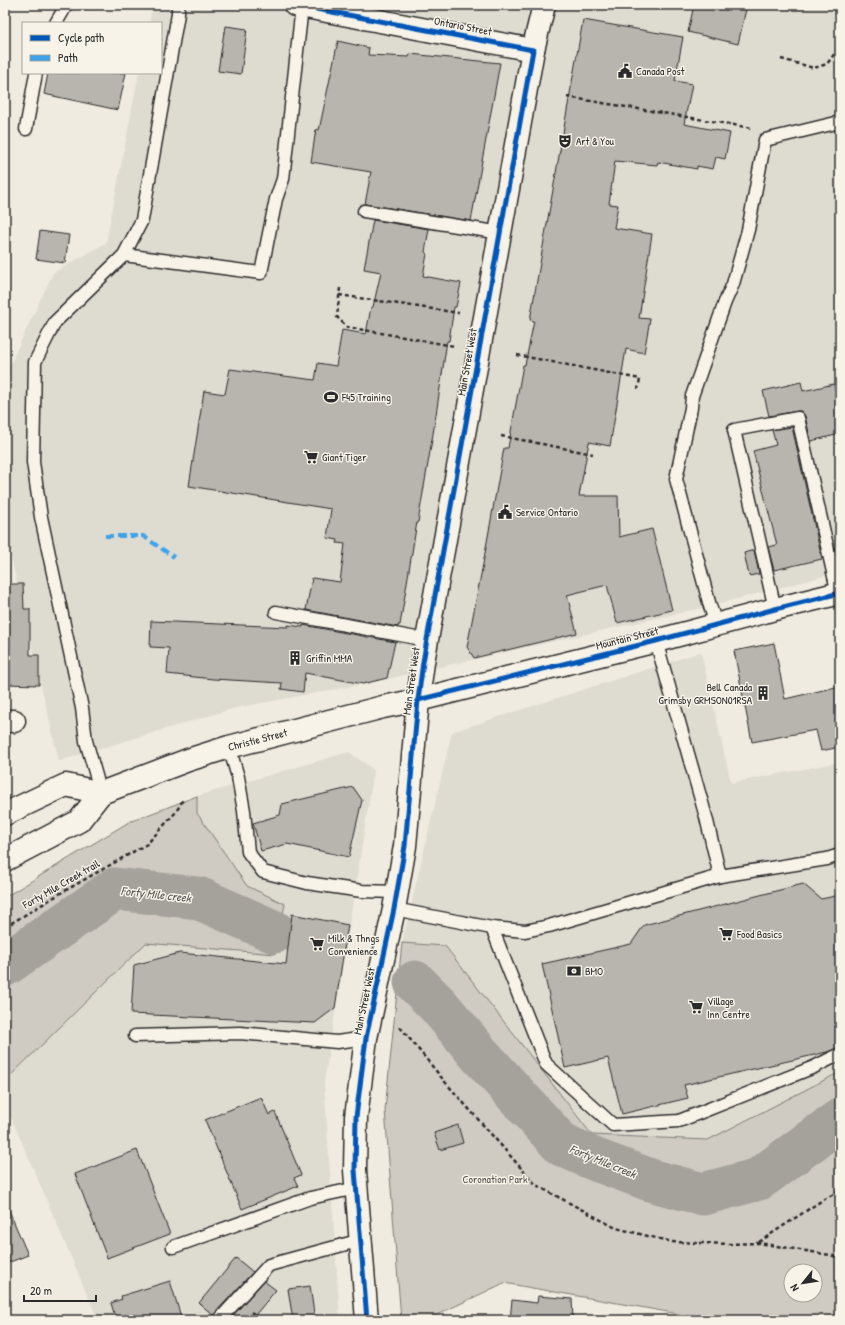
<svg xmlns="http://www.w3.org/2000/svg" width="845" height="1325" font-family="'Patrick Hand',sans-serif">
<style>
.built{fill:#dedbd1}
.green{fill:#cfcbc2;stroke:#7d7b76;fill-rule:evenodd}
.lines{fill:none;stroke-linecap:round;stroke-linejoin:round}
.river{stroke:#a4a29a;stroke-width:43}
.building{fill:#b8b5ae;stroke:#2b2b2b}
.service-casing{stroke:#2b2b2b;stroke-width:15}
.minor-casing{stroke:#2b2b2b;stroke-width:25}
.tertiary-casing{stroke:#2b2b2b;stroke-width:25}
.secondary-casing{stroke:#2b2b2b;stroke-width:25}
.path{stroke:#2b2b2b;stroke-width:2.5;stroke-dasharray:4 3;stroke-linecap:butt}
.service{stroke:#f7f3e8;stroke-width:12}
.minor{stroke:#f7f3e8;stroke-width:22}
.tertiary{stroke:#f7f3e8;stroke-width:22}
.secondary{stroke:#f7f3e8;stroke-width:22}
.quiet{stroke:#3ea3eb;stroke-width:4;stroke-dasharray:8 4;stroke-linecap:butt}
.cycleway-casing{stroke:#f7f3e8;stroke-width:8}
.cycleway{stroke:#0057b8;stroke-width:5}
.labels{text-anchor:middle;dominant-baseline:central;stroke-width:3;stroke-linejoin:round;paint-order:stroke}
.street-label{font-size:11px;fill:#2b2b2b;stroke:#f7f3e8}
.poi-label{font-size:11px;fill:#2b2b2b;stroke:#f7f3e8;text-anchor:start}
.park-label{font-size:11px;fill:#545351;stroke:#f7f3e8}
.water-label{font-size:12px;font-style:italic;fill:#555552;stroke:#f7f3e8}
</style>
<rect width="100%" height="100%" fill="#efebe0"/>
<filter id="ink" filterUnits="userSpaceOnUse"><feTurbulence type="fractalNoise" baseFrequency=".025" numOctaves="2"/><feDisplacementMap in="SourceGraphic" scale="8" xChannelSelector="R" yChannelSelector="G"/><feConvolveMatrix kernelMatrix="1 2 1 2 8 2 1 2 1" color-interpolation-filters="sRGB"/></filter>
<g filter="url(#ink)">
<g class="built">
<polygon points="160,5 840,5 840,572 710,606 374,682 235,708 59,761 5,532 5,375 53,273 106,243 139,73 161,73 161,23 149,23 151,13"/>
<polygon points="701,652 731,783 840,762 840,1072 708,1140 592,1135 445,946 402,943 452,732"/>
<polygon points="349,752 374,770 324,1082 340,1320 98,1320 5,1103 5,1081 146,943 276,954 285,904 247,886 197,813 197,796"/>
</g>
<g class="green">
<polygon points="197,796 197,813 247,886 285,904 275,954 146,943 5,1081 5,897 129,822"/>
<path d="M402 943 445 946 592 1135 708 1140 840 1072V1320H713L504 1283 426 1320H401L385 1110ZM791 1271H815V1295H791Z"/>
</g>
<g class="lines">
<g class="river">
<polyline points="5,965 115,889 198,898 275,932"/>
<polyline points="415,982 439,1006 479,1054 562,1145 596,1160 653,1181 703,1194 759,1179 840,1120"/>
</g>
</g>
<g class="building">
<polygon points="694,5 747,5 738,44 688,32"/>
<polygon points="583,20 683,37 675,81 692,84 684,124 730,133 725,159 716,157 713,169 697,166 697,169 658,162 657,165 615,161 609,204 618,205 614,228 652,234 639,318 650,319 644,353 626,349 610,446 589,442 579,496 618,496 619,537 652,529 672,610 617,623 607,585 567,595 577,633 474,658 467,647 483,564 504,448 508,448 523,365 525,365 534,321 530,320"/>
<polygon points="226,26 247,29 241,74 218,71 224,32 225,32"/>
<polygon points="338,41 369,48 368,55 409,57 410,54 500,63 471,221 365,204 371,172 311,162 316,129 319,130"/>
<polygon points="48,73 126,73 118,110 44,94"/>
<polygon points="373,220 429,229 425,252 427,254 423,276 461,283 456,307 454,307 449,341 447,341 434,428 418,522 417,522 400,625 398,625 398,627 306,610 312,578 340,582 345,544 337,543 338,540 327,538 331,509 189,486 204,391 225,394 230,369 315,380 318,363 336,366 342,330 366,334 371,307 373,307 381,272 364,269"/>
<polygon points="40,231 69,235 65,263 36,259"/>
<polygon points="801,382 803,391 834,384 837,398 840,398 840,434 811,441 805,416 801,411 797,411 769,416 763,391"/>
<polygon points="792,427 822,559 774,570 768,547 777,545 753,451 776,445 772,430"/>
<polygon points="754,550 759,574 749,576 744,553"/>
<polygon points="5,584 23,584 24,609 30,609 30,655 39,655 39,685 5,684"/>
<polygon points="151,621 288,627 288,625 303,627 303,625 395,642 387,678 363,684 305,673 303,692 281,689 282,683 213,679 167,674 169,648 150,647"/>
<polygon points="774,643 785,699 840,686 840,747 821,751 816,730 752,742 734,651"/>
<polygon points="353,787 362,800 349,857 287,844 261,851 253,823 280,815 282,804"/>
<polygon points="803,884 821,899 840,895 840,1047 827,1052 684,1085 688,1098 622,1114 608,1058 565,1068 542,964 631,944 644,925"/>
<polygon points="292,914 348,925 335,1008 315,1023 131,1014 134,965 180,953 286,964"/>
<polygon points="261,1097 269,1115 275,1112 301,1175 294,1178 298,1186 242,1209 205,1120"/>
<polygon points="458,1125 463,1143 440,1150 434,1133"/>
<polygon points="137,1150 170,1234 107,1258 75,1174"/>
<polygon points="5,1201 28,1255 5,1264"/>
<polygon points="236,1258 253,1272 213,1315 199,1303"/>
<polygon points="170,1281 182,1320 116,1320 111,1303 122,1299 121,1296"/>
<polygon points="264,1281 276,1290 251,1320 229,1320"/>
<polygon points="310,1286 315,1320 293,1320 288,1289"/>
<polygon points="538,1296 572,1299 573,1320 510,1320 512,1300 537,1303"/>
</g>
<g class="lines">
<defs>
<g id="service">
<polyline points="56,23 63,11 66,5"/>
<polyline points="26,129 36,73"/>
<polyline points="364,211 501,233"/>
<polyline points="124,255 261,273 276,199 283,179 302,6"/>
<polyline points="775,609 734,430 798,418 838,594"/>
<polyline points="276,612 427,640"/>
<polyline points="716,624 710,606 676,479 691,408 692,396 725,302 733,284 748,230 765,140 840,122"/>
<polyline points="656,641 706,817 720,876"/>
<polyline points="229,747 238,777 244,811 248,852 263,872 307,883 362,891 397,892"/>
<polyline points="101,793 86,741 82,708 41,517 33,462 35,362 55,322 124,255 142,220 178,14 178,5"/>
<polyline points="394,909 492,928 525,931 549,926 720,876 827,859 840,855"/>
<polyline points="492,928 546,1064 613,1125 679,1121 814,1067 840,1054"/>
<polyline points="135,1036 240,1033 337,1042 366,1038"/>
<polyline points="173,1247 310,1198 357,1188"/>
<polyline points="219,1320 269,1265 361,1240"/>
</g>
<polyline id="minor" points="5,721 14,721"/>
<polyline id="tertiary" points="295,5 533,50"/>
<g id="secondary">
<path id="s1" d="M5 814 66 785 101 793 188 760 229 747 383 707 418 700 656 641 775 609 840 593"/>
<polyline points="5,860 79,821 101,793"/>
<polyline points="367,1320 355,1170 356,1117 366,1038 394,909 405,846 418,700 423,662 533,50 544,5"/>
</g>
</defs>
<use href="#service" class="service-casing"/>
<use href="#minor" class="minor-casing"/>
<use href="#tertiary" class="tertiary-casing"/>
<use href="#secondary" class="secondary-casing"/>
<g class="path">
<polyline points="781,59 814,68 827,64 840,46"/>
<polyline points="567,97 752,128"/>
<polyline points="340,288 337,317 347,327 454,346"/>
<polyline points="339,295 459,313"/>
<polyline points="517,355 640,379 638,389"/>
<polyline points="501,436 593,454"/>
<polyline points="5,927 61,893 147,844 176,812 184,798"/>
<polyline points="400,1027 446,1083 536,1185 616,1228 672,1242 731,1244 759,1243 830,1255 840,1258"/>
<polyline points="759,1242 824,1199 840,1191"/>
<polyline points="251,1312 262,1320"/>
</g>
<use href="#service" class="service"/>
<use href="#minor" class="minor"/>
<use href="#tertiary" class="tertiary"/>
<use href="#secondary" class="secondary"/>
<polyline class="quiet" points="105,536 143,536 174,557"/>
<defs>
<g id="cycleway">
<polyline points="295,5 533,50 423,662 418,700 405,846 394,909 366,1038 356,1117 355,1170 367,1320"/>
<polyline points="418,700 656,641 775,609 840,593"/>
</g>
</defs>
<use href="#cycleway" class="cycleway-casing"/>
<use href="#cycleway" class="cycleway"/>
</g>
</g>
<defs>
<symbol id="civic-bare" viewBox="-9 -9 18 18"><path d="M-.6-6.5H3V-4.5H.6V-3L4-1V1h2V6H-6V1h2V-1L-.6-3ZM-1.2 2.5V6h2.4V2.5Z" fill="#2b2b2b" stroke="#f7f3e8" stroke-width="2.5" paint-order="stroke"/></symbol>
<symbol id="theatre-bare" viewBox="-9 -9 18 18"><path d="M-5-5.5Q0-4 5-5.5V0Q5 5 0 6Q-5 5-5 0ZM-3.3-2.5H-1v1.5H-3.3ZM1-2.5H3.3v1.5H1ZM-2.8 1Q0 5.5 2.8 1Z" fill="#2b2b2b" stroke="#f7f3e8" stroke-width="2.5" paint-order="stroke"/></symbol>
<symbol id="stadium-bare" viewBox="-9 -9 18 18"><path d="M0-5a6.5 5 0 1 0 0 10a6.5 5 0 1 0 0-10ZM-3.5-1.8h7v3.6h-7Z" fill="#2b2b2b" stroke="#f7f3e8" stroke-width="2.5" paint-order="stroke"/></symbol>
<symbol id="supermarket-bare" viewBox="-9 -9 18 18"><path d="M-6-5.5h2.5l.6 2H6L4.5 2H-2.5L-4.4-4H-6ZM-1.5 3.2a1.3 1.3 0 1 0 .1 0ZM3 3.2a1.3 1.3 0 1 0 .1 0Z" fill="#2b2b2b" stroke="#f7f3e8" stroke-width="2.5" paint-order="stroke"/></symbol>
<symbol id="building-bare" viewBox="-9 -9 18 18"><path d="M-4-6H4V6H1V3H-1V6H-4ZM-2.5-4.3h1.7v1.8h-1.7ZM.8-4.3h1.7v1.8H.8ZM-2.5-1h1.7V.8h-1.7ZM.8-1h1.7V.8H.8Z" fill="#2b2b2b" stroke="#f7f3e8" stroke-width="2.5" paint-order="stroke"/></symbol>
<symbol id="bank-bare" viewBox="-9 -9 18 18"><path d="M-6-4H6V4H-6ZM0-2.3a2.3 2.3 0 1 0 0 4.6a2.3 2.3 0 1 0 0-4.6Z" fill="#2b2b2b" stroke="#f7f3e8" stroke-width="2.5" paint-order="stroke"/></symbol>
</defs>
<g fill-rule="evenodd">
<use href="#civic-bare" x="615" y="61" width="20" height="20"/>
<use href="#theatre-bare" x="555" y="131" width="20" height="20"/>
<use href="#stadium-bare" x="321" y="387" width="20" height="20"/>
<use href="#supermarket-bare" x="301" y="447" width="20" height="20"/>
<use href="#civic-bare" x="495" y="502" width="20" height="20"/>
<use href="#building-bare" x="285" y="648" width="20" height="20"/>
<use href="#building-bare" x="753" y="683" width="20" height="20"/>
<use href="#supermarket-bare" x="716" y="924" width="20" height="20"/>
<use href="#supermarket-bare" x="307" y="934" width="20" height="20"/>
<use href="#bank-bare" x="564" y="961" width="20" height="20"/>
<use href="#supermarket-bare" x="686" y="997" width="20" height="20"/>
</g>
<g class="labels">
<g class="street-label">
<text transform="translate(463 26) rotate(11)">Ontario Street</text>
<text transform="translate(467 362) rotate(-80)">Main Street West</text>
<text transform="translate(627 638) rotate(-14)">Mountain Street</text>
<text transform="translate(411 681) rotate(-82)">Main Street West</text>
<text stroke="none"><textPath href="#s1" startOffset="269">Christie Street</textPath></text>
<text transform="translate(61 884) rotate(-30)">Forty Mile Creek trail</text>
<text transform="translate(364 1001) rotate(-78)">Main Street West</text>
</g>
<g class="poi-label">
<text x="636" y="71">Canada Post</text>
<text x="576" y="141">Art &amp; You</text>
<text x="342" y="397">F45 Training</text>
<text x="322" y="457">Giant Tiger</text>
<text x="516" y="512">Service Ontario</text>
<text x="306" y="658">Griffin MMA</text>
<text x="752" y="687" text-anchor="end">Bell Canada<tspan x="752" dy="13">Grimsby GRMSON01RSA</tspan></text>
<text x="737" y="934">Food Basics</text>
<text x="328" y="938">Milk &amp; Thngs<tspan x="328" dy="13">Convenience</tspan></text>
<text x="585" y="971">BMO</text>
<text x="707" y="1001">Village<tspan x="707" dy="13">Inn Centre</tspan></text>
</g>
<g class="park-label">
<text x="495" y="1179">Coronation Park</text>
</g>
<g class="water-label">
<text transform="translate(156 894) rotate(6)">Forty Mile creek</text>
<text transform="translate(603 1161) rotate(22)">Forty Mile creek</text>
</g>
</g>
<rect width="845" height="1325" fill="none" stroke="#f7f3e8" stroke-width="20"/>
<rect x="10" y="10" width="825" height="1305" fill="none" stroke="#2b2b2b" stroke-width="1.5" filter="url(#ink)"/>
<rect x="22" y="22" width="140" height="52" fill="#f7f3e8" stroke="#a5a39c"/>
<rect x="30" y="35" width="20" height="6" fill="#0057b8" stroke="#a5a39c"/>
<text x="58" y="42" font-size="12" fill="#2b2b2b">Cycle path</text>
<rect x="30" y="55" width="20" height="6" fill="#3ea3eb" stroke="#a5a39c"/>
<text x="58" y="62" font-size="12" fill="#2b2b2b">Path</text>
<g transform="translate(803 1283) rotate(240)"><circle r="19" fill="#f7f3e8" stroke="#a5a39c"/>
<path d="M0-3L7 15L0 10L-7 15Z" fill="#2b2b2b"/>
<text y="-6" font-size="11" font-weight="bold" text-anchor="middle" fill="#2b2b2b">N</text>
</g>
<path d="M24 1295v6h72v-6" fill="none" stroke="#2b2b2b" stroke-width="2"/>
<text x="30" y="1295" font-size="12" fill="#2b2b2b" stroke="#f7f3e8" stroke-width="3" paint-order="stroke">20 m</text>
</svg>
